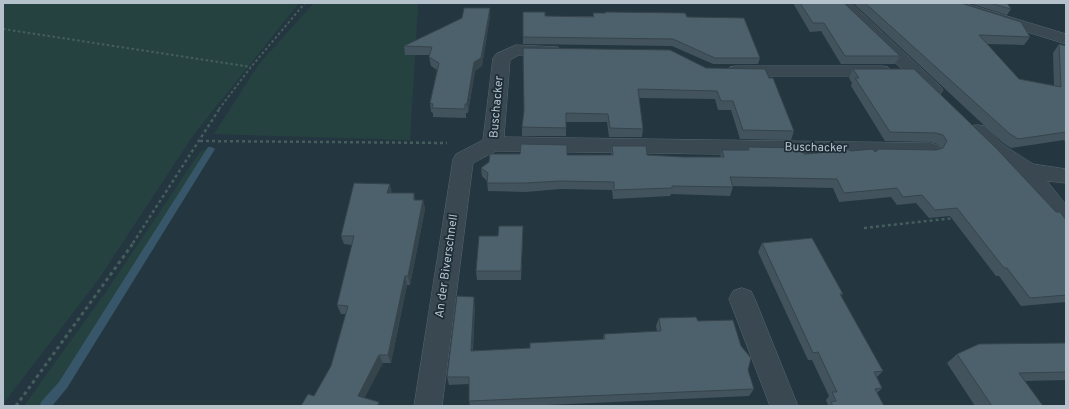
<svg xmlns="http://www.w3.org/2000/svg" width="1069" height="409" font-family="Overpass,sans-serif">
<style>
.green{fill:#264240}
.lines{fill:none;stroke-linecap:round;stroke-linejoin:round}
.stream{fill:#385669;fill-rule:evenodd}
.street-casing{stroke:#57656e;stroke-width:1}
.path-far2{stroke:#455e5c;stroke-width:2;stroke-dasharray:2.5 2.5;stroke-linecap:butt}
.path-far1{stroke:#455e5c;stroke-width:2.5;stroke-dasharray:3 3;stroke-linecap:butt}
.path{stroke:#455e5c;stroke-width:3;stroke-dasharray:3.5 3.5;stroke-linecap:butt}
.street{fill:#394851;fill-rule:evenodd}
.wall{fill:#42535d}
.shaded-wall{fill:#36444c}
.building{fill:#4d616c;stroke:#36444c}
.labels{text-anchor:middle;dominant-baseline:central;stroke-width:3.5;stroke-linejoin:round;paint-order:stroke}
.street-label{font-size:12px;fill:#b5c2cb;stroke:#1d2d36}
</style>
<rect width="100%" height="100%" fill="#243741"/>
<g class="green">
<polygon points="3,3 299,3 194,134 98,280 3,404"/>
<polygon points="314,3 719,3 719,4 418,4 410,140 214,134 259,64"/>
<polygon points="209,148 61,382 41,406 24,406 106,292 200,152"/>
</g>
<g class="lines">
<polygon class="stream" points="208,147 211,147 215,149 67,388 52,406 40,406 41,402 59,382"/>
<defs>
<g id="street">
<polygon points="834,3 851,3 940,86 943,90 940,94 934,96 928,94"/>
<polygon points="940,3 964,3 1066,34 1066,44 943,6"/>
<polygon points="516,45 558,47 560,51 558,55 552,56 519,55 510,60 504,137 930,143 937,145 940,150 937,155 930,157 496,151 473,163 442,406 414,406 453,159 456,154 483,140 493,58 496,54"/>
<polygon points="736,66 882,66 888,67 891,71 888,75 882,76 736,76 730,75 727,71 730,67"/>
<polygon points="978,125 985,126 1002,144 1033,164 1066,169 1066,183 1047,181 1066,205 1066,230 1058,227 1021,176 988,154 968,131 971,126"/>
<polygon points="742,288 751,291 755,299 798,406 770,406 729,299 733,291"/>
</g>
</defs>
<use href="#street" class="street-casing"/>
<g class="path-far2">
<polyline points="3,29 251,67"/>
<polyline points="219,109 251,67 305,3"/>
</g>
<g class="path-far1">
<polyline points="200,141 447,143"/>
<polyline points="864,228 954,218"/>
<polyline points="133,243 220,108"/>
</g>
<polyline class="path" points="16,406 134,242"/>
<use href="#street" class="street"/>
</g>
<g class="wall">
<polygon points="793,3 844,3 900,56 895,64 841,64 821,31 810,32"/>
<polygon points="853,3 961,3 1030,37 1024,45 987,44 1019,79 1054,86 1053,53 1059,44 1066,46 1066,143 1064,140 1011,148 1003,143"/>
<polygon points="969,3 1007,3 1011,9 1007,15"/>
<polygon points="523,12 545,16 593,16 593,13 687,17 760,58 758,64 713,64 672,46 523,44"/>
<polygon points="490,16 482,66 475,71 468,113 466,113 466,118 433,117 433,113 431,112 430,103 437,70 431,66 429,57 430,55 405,55 404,46"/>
<polygon points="706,68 769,78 794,131 791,140 740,139 731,110 718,110 715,99 639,98 643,129 642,137 609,137 607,122 566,122 566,136 522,136 522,127 524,111"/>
<polygon points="853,69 1066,220 1066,302 1021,306 999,276 996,276 950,216 929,218 916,203 897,205 891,197 839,202 833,188 732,186 733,187 730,196 671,194 670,196 613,199 612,190 560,189 526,192 488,191 487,181 482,176 481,168 567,155 611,155 612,146 647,155 683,157 720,157 722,150 747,150 748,147 804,154 832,152 833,150 875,152 936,150 941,149 937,144 930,142 885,141 851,86 852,83 849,78"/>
<polygon points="392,193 416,200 423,200 425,209 410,285 407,285 391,363 383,363 314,396 331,366 346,314 341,314 337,305 352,245 344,244 341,236"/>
<polygon points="523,226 523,235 521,280 477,280 476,271 498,236"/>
<polygon points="762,243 843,294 841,296 883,371 877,377 882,388 877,393 884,406 828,406 828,405 826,400 829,396 812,360 808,360 758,252"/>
<polygon points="475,305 473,351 530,348 603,339 604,334 657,331 656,326 659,318 698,321 748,370 754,389 749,396 525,406 470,406 469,401 469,384 449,385 447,377"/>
<polygon points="1066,343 1066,380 1025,381 1043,406 975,406 947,363 957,354"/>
</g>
<g class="shaded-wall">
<polygon points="490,8 490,16 482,66 475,71 468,113 467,104 474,62"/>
<polygon points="390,184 392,193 387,193"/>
<polygon points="414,193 416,202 414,200"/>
<polygon points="423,200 425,209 410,285 408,276"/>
<polygon points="523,226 523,235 521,280 521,271"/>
<polygon points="405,276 407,285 391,363 388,355"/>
<polygon points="474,297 475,305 472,358 471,351"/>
<polygon points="379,355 383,363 362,403 358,396"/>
<polygon points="379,402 380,406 377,406"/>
</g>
<g class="building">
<polygon points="800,3 844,3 900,56 845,56 824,23 813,23"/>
<polygon points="865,3 961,3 1021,22 1030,37 979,35 1019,79 1061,87 1059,44 1066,46 1066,132 1018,139 1010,134"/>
<polygon points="990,3 1007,3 1011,9"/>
<polygon points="464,8 490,8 481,58 474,62 467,104 465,104 465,109 432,108 433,104 430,103 439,63 429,57 432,47 404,46 462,18"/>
<polygon points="523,12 545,12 545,16 594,17 593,13 606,13 605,12 685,13 687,17 744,18 760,58 715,58 673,39 523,37"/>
<polygon points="523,48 670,50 706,68 765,69 769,78 773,78 794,131 743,130 733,101 721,101 717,91 638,89 643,129 610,128 608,114 566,113 566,128 522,127 524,111"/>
<polygon points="853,69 914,69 996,148 1056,212 1060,212 1066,220 1066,295 1030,298 1007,268 1004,268 957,208 935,210 922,195 903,197 897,188 844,193 837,179 730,177 733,187 672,186 672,188 614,190 614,182 560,181 526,183 487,183 488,173 481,168 489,162 490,154 520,154 521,144 567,145 567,155 613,155 612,146 646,146 647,155 683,157 724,157 722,150 749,150 748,147 801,148 804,154 832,152 833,150 847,149 851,151 873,149 875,152 879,149 936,150 943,148 947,141 943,135 936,133 890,132 855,78 859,78"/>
<polygon points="354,183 390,184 387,193 414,193 414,200 423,200 408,276 405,276 388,355 379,355 358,396 379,402 377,406 301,406 308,394 314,396 331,366 348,306 337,305 354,236 341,236"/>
<polygon points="499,226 523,226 521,271 476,271 479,236 498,236"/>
<polygon points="812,238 843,294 840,294 883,371 874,372 882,388 875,389 884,406 833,406 831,402 836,401 832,392 837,392 818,352 813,353 762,243"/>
<polygon points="457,296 474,297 471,351 530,348 530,343 605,339 604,334 661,331 659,318 696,317 698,321 733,320 741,346 751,358 748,370 754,389 469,401 469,377 447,377"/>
<polygon points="1066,343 1066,372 1019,373 1043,406 992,406 957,354 979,344"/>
</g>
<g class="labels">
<g class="street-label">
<text transform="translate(497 107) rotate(-85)">Buschacker</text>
<text transform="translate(816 148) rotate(1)">Buschacker</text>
<text transform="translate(447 266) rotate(-82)">An der Biverschnell</text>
</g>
</g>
<rect width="1069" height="409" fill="none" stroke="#b5c2cb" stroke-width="8"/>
</svg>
